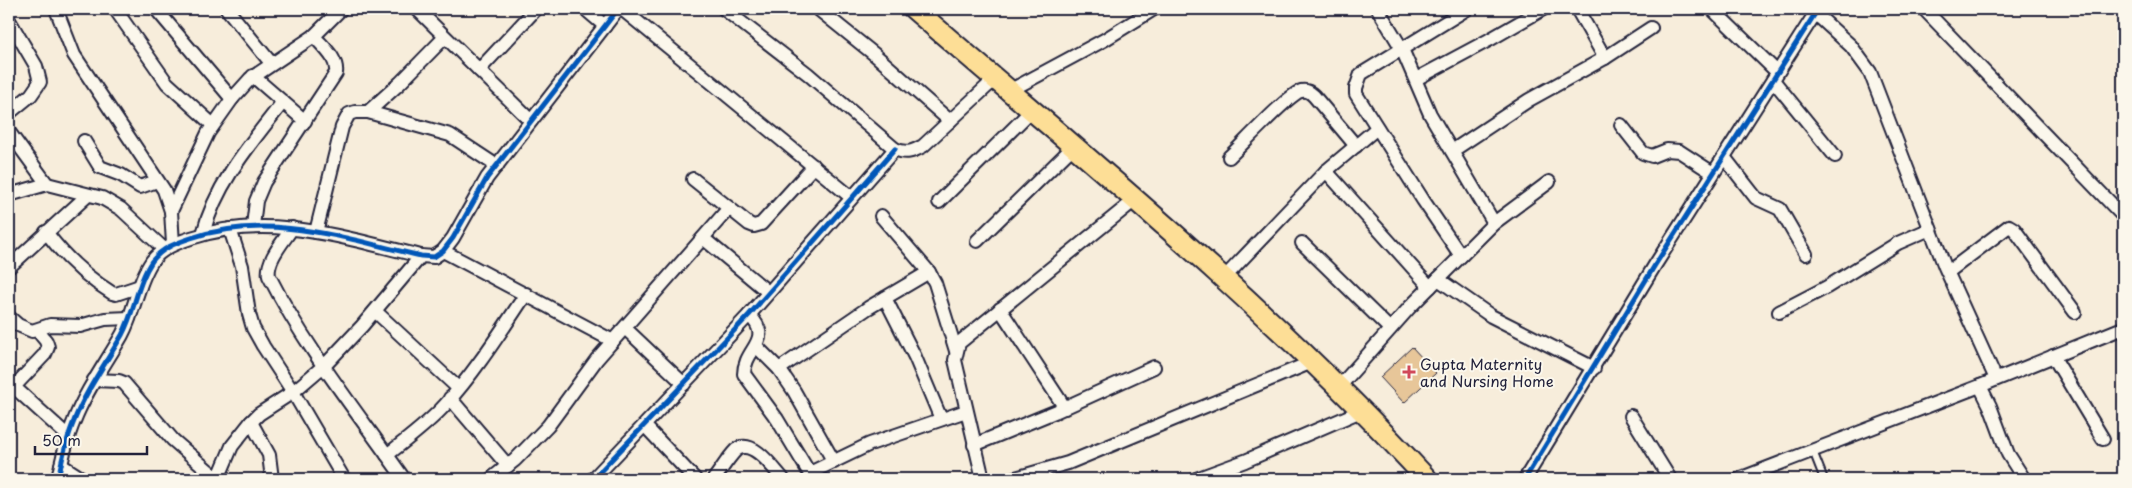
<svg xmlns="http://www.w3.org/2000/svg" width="2132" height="488" font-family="'Playpen Sans',sans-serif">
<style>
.building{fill:#e7c699;stroke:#22223b}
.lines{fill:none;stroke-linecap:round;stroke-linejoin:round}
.service-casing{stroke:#22223b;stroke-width:10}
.minor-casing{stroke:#22223b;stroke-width:16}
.primary-casing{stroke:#22223b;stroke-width:24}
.service{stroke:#fbf7ec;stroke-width:6}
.minor{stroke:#fbf7ec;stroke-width:12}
.primary{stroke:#fdde96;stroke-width:20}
.cycleway-casing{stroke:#fbf7ec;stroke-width:8}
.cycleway{stroke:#0057b8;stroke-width:5}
.poi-dot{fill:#d1495b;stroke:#fbf7ec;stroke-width:2}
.labels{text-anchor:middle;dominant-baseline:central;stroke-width:4;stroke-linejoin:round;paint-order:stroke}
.poi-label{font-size:15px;fill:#22223b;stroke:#fbf7ec;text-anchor:start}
</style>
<rect width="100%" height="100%" fill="#f7eddb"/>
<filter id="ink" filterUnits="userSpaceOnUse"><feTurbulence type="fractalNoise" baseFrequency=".02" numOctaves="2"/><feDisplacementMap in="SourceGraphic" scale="10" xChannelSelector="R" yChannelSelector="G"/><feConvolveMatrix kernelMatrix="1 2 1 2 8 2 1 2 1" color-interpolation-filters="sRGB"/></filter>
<g filter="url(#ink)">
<polygon class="building" points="1412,347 1436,373 1404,403 1380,377"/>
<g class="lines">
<defs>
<polyline id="service" points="1813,451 1824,479"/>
<g id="minor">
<polyline points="56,9 74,55 164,190 171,211 173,244"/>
<polyline points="115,9 167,83 213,125"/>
<polyline points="156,9 232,99"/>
<polyline points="227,9 271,63"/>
<polyline points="417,9 531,121"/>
<polyline points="585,9 605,26"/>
<polyline points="622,9 851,197"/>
<path d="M724 9 808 74 895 149C906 154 912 152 923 146L995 79"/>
<polyline points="818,9 874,54 950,121"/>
<polyline points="1378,9 1402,49 1430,114 1494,223"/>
<polyline points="1577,9 1605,58"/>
<polyline points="1712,9 1777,72"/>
<polyline points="1924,9 2123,216"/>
<polyline points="1815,13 1851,46 1870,72 1945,267 1996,379"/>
<polyline points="9,20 36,66 40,82 31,95 9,113"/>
<polyline points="479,70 536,9"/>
<polyline points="253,76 305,121"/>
<polyline points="1416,79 1489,40 1543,9"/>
<polyline points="1773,80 1835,156"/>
<polyline points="1009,91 1104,40 1154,9"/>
<polyline points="368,112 400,83 445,37"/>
<polyline points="1621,125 1643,153 1652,156 1667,150 1679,151 1713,173"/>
<polyline points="9,132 47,184"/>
<polyline points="84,141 100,167 121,175 140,187 157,181"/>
<polyline points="1452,151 1529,100 1605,58 1651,28"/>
<path d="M1229 157C1241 146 1289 94 1301 91 1307 90 1310 92 1314 96L1356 146"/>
<polyline points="1724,157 1756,198 1780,209 1806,254"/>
<polyline points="1326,171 1430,287"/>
<polyline points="693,179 749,224 754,226 761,224 814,166"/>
<polyline points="9,195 47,184 102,198 121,209 164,249"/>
<polyline points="939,202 1032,110"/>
<polyline points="171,211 208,133 232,99 250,79 314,36 341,9"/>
<polyline points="881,216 929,272 935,283 956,351"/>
<path d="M253 226 256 201 264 182 336 73C338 58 323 47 314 36"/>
<path d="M292 228C284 241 266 260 269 276 306 349 358 413 404 479"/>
<polyline points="230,229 242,266 249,314 253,328 263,346 293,392 344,479"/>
<path d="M46 232C64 256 86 277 112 293L116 294 140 286"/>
<polyline points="316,232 342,127 349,114 355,112 368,112 450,135 497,166"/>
<path d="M203 234C216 183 251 143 283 102"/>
<polyline points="703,238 768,292"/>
<polyline points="977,241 1074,146"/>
<polyline points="1302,243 1390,329"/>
<polyline points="443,251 613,341"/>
<polyline points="1461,256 1423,200 1356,94 1356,88 1361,74 1467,9"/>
<polyline points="9,267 88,195"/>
<polyline points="1948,272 2009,226 2014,229 2075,312"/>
<polyline points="1225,277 1326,171 1377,128"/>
<polyline points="1438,279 1491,316 1594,368"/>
<polyline points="885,298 915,357 941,419"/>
<polyline points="1000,309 1065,408"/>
<polyline points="375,311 458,388"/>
<polyline points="1779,312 1827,287 1898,243 1930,229"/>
<path d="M749 315C775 340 744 348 744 374L777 419 813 479"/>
<polyline points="9,317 18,325 32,331 50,325 80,326 105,319 129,318"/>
<polyline points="625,328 684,384"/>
<polyline points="756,346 779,369 794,391 834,462"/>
<polyline points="2053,356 2103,439"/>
<polyline points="779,369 868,308 929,272"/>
<polyline points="94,380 119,381 124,383 173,440 218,479 232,446 251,422 259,414 293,392 327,363 362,326 421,256"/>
<polyline points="1980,386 1990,406 2008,454 2024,479"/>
<polyline points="14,387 68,436"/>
<polyline points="1339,387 1410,307 1494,223 1549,182"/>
<polyline points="9,392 45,354 48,347 46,341 37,330"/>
<polyline points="450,398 508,466"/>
<polyline points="1631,416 1670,479"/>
<polyline points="251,422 269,455 272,479"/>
<polyline points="645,426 695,479"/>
<polyline points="974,445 1057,411 1154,367"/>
<path d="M387 455C407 439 428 424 445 405 476 371 501 331 526 294"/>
<polyline points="61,465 83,479"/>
<polyline points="810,473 870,444 966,411"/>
<path d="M58 479C62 459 66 440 74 421 86 390 106 363 122 335 135 311 137 283 152 261 162 248 176 243 191 238 271 212 343 238 421 256L434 257 443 251 453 238 487 178 618 9"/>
<polyline points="491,479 515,460 548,426 597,359 729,208"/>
<polyline points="593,479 749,315 895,149"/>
<path d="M714 479C721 470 728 458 736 450 752 437 774 469 783 479"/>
<polyline points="983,479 955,360 959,343 1136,199"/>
<polyline points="1012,479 1068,463 1312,362"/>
<polyline points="1196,479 1245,461 1361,411"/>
<polyline points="1525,479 1655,265 1818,9"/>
<polyline points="1739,479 1980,386 2123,328"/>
</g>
<path id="primary" d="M914 9C1090 161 1270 308 1427 479"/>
</defs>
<use href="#service" class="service-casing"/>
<use href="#minor" class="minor-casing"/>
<use href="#primary" class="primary-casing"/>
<use href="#service" class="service"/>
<use href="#minor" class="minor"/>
<use href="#primary" class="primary"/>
<defs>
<g id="cycleway">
<path d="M58 479C62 459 66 440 74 421 86 390 106 363 122 335 135 311 137 283 152 261 162 248 176 243 191 238 271 212 343 238 421 256L434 257 443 251 453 238 487 178 618 9"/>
<polyline points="593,479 749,315 895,149"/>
<polyline points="1525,479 1655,265 1818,9"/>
</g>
</defs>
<use href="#cycleway" class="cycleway-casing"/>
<use href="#cycleway" class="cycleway"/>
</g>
</g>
<path class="poi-dot" d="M1406.5 364.5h5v5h5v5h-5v5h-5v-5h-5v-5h5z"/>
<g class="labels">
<g class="poi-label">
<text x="1420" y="363">Gupta Maternity<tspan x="1420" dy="17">and Nursing Home</tspan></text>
</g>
</g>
<rect width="2132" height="488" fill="none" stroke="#fbf7ec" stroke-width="30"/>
<rect x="15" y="15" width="2102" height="458" fill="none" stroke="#22223b" stroke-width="2" filter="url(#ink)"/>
<path d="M35 446v8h112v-8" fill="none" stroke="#22223b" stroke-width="2.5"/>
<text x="42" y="446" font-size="15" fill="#22223b" stroke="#fbf7ec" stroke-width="4" paint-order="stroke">50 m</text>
</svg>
